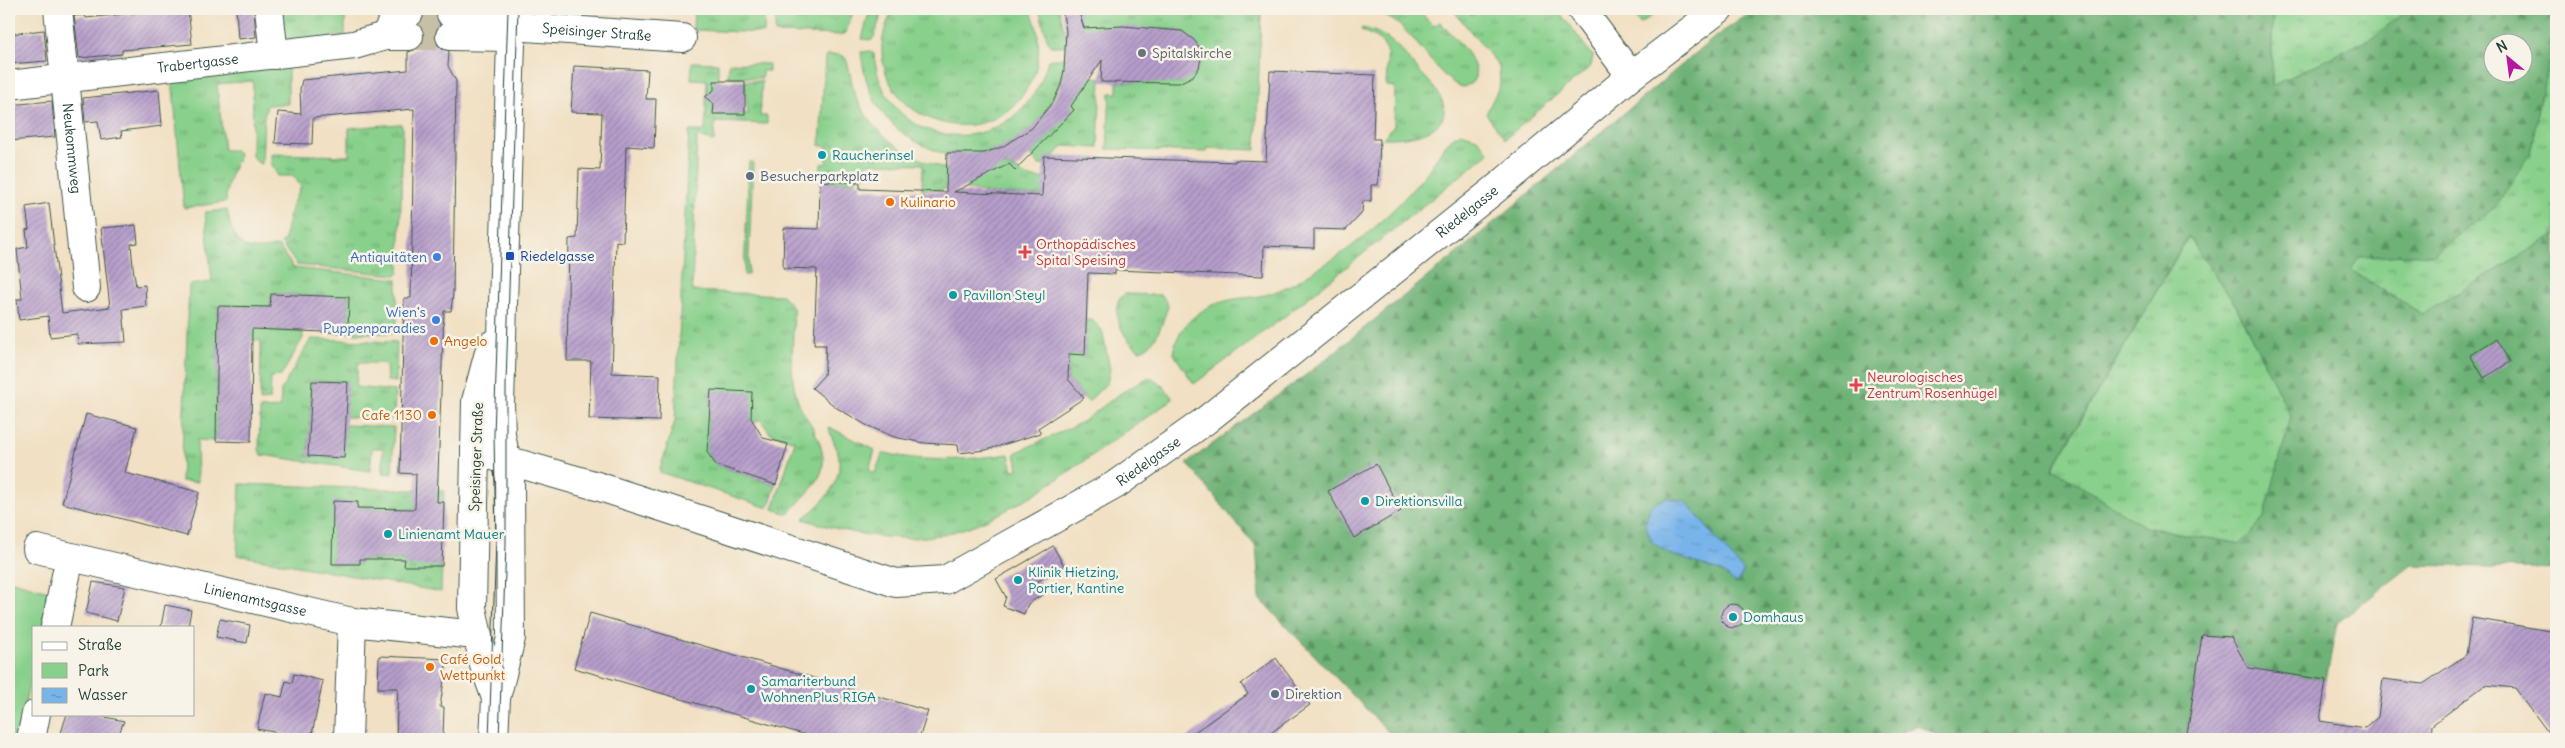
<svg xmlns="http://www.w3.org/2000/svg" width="2565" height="748" font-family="Delius,sans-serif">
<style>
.grass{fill:url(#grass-tufts);stroke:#548660}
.forest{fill:url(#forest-firs);stroke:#467856;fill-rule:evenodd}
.green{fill:#88d08b;stroke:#548660}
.water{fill:url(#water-ripples);stroke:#4c788f}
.building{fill:url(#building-hatch)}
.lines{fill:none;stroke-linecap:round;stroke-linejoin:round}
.street-tunnel{stroke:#c7bfa6;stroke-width:28;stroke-dasharray:28 14;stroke-linecap:butt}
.street-casing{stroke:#3e5549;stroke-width:30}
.secondary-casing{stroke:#3e5549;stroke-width:30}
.street{stroke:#fff;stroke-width:28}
.secondary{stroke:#fff;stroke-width:28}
.tram{stroke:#1f3d34;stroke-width:1}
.worship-dot{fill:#6b7280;stroke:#f7f3e8;stroke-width:2}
.culture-dot{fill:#0f9aa8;stroke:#f7f3e8;stroke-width:2}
.service-dot{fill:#5c6f8a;stroke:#f7f3e8;stroke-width:2}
.food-dot{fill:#e8710a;stroke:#f7f3e8;stroke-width:2}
.health-dot{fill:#e0444e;stroke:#f7f3e8;stroke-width:2}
.transit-dot{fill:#1a4fb4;stroke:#f7f3e8;stroke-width:2}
.shop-dot{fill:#3f7fe0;stroke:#f7f3e8;stroke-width:2}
.labels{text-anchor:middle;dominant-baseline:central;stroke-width:5;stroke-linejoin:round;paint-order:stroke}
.street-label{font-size:14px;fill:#1f3d34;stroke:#f7f3e8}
.worship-label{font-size:14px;fill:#5b616d;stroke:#f7f3e8;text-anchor:start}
.culture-label{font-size:14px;fill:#0d838f;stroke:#f7f3e8;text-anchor:start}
.service-label{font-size:14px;fill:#4e5e75;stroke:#f7f3e8;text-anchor:start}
.food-label{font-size:14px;fill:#c56008;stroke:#f7f3e8;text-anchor:start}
.health-label{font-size:14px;fill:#be3a42;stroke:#f7f3e8;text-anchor:start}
.transit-label{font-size:14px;fill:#164399;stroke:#f7f3e8;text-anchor:start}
.shop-label{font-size:14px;fill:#366cbe;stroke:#f7f3e8;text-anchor:end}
</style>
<defs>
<pattern id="grass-tufts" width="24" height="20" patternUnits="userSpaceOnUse" patternTransform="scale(1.25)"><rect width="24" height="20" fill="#88d08b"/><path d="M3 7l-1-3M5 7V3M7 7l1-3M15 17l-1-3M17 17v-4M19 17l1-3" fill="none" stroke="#6faa72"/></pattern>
<pattern id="forest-firs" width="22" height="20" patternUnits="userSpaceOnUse" patternTransform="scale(1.25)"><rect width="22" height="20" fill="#6eb277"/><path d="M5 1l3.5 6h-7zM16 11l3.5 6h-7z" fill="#5a9262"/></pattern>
<pattern id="water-ripples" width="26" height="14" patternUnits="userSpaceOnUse" patternTransform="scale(1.25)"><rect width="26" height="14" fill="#78b4ea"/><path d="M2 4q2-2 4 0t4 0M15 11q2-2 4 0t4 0" fill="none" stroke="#6294be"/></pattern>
<pattern id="building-hatch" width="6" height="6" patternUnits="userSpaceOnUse" patternTransform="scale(1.25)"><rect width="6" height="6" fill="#b79ecc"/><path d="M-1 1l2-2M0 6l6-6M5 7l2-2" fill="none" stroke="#9482a6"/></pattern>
</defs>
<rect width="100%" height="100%" fill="#f7f3e8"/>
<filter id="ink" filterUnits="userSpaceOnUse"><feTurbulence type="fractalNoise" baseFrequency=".02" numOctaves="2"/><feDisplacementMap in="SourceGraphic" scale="10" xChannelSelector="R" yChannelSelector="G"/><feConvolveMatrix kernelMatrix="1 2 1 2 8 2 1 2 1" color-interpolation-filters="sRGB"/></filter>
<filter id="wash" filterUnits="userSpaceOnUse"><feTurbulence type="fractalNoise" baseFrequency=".0096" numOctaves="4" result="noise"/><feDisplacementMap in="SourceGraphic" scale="20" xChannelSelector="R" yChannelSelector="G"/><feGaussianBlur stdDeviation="1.12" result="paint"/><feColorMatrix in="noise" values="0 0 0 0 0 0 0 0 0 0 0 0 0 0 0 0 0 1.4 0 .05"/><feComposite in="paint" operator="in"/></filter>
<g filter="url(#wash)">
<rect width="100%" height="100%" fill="#f1e0c3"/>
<g class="grass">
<polygon points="275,9 345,9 345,35 285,46"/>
<polygon points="694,9 765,9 764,33 693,30"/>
<polygon points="776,9 854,9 846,33 841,35 775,33"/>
<polygon points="870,9 883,9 874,37 872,40 862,39"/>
<path d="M893 9H1029C1039 25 1040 45 1037 64 1035 76 1028 88 1020 98 975 154 879 118 882 45 883 32 888 20 893 9Z"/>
<path d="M1039 9H1059L1067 43H1065V46H1051C1046 41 1042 17 1039 9Z"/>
<path d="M1078 9H1266L1261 13 1256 150 1208 148 1207 152 1107 149 1110 93H1117V82L1183 83C1186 76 1193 74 1197 69 1211 52 1191 42 1185 32L1167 29 1084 33Z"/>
<path d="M1288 9H1418L1433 26 1440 22C1451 35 1498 77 1463 87 1439 82 1417 34 1391 19 1367 5 1317 10 1288 9Z"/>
<polygon points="1452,9 1467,9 1472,15 1480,9 1557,9 1593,56 1591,66 1505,139 1486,114 1500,85 1499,66"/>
<polygon points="2272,9 2408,9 2375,36 2272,86"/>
<polygon points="2556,22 2556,234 2422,314 2351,270 2358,257 2434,254 2530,153"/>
<path d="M1362 28C1389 33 1401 50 1418 70 1425 77 1433 85 1438 93 1462 132 1408 139 1383 138L1394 126 1395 87 1386 86C1387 57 1394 41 1361 31Z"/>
<path d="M871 51 874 54C884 159 1023 164 1048 60L1064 58 1066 64C1055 106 1030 142 985 152 974 155 959 153 947 153V155C894 137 867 108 861 52Z"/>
<path d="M828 55C833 55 843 53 846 59 851 70 851 89 859 103 877 138 910 158 947 169L948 187 942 190 922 189 923 164 868 163 865 176 856 178V182L820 181 821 164 827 163V146H820L825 57Z"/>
<path d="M692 62 718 63V81H714V90L710 93 709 99 714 104 713 114H748L745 81H762L760 116H767V124L715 122 714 142 697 136 692 291 782 295 793 307C795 336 788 367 796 395 798 406 806 416 812 426 836 472 818 481 788 514L773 509 795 441 770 433 760 419 754 423 711 390 707 452 716 465 776 485 768 508 659 472 675 421 689 131H705L707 80 691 79Z"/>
<polygon points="729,63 769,64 769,71 762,71 762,78 728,77"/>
<path d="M284 65 288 67V104L267 105 264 116 262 164 257 162 252 156 253 81 217 84 224 150H235L239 153C239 159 235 163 233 169 229 179 226 190 226 202L184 208 172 78Z"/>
<polygon points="1086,76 1101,78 1098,148 1063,146 1055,156 1052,156 1052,166 1039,165 1029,153 1057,127"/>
<polygon points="398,124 401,124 403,129 399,273 395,275 297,265 281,243 284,241 291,207 301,187 294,176 278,176 271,164 271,154 349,156 349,128"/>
<path d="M1461 133 1477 138 1489 153 1284 317 1194 384 1173 353C1178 324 1203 305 1230 300 1242 297 1253 298 1265 295 1285 290 1304 277 1322 266 1362 243 1395 210 1425 175 1437 161 1443 140 1461 133Z"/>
<polygon points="749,162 753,162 748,275 744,275"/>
<polygon points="1008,165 1028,177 1051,180 1051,196 993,194 967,189 967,173 988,171"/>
<path d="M227 210C233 242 242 256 278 246L294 268 397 279V333H348L349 297 271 294 270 307 218 306 216 441 197 440 198 482 181 481 189 285 212 282 205 212Z"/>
<polygon points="2189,236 2236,306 2291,417 2264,518 2242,544 2145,527 2053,469"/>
<path d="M1125 294 1161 295 1167 302 1168 307C1162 322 1157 346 1140 350 1124 343 1106 305 1125 294Z"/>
<polygon points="1086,320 1092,320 1102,330 1110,369 1107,383 1088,402 1068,379 1069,354 1085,354"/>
<polygon points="252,325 270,325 269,330 303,332 303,338 281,376 271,377 270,400 260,401 261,341 252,340"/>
<polygon points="311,339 397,342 396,382 387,381 386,366 382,363 358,363 356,387 395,391 394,418 345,417 347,382 312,381 308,456 343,458 345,425 394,427 392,474 383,473 383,448 372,448 370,471 262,455 259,450 260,409 280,408 281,390"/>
<path d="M1149 377 1163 386 1173 399C1144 419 1115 439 1086 460 1032 496 975 538 908 538 872 538 837 530 803 519 822 503 842 485 839 457 837 446 830 437 829 427L875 450 869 470 875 473 882 455 885 453C926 463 967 460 1009 454L1013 470 1018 469 1015 453 1082 422 1121 393Z"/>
<polygon points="240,484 444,491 444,502 416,501 415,509 357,508 357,502 334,501 332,564 360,564 360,559 412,560 442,566 441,592 237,555"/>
</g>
<path class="forest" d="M1756 9H2272V86L2375 36 2408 9H2556V22L2530 153 2496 206 2434 254 2359 257 2351 270 2422 314 2556 234V569L2412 565 2337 623 2326 680 2248 668 2231 637 2202 635 2187 735 2191 739H1944L1918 725 1890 739H1395L1260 599 1256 547 1187 463 1311 371 1462 249 1715 37ZM2492 42H2522V72H2492ZM2188 236 2236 306 2291 417 2264 518 2241 544 2145 527 2053 468ZM1685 501 1744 572 1736 582 1720 571 1669 554Z"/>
<g class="green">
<polygon points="1635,9 1662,9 1640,24 1631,12"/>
<polygon points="9,580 52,592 43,627 34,627 34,665 16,739 9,739"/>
</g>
<polygon class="water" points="1666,498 1685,501 1744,572 1736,583 1720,571 1669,554 1652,542 1645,524 1651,505"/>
<g id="blocks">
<g class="building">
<polygon points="172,9 188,9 192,44 122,50 122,54 79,58 74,16 85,15 86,18"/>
<polygon points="236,9 254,9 256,37 238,39"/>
<polygon points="424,9 437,9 435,14 440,25 434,35 436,43 442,49 449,51 448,66 456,81 453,293 451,311 444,311 437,502 444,502 442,566 404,566 405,559 360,559 360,564 332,564 333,501 358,502 357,508 415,509 416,474 400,473 404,298 411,298 414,109 313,118 312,144 275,143 278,112 301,114 300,89 302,80 408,70 408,52 417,49 423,43 425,36 419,24 423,20"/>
<polygon points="1062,9 1078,9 1084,28 1123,26 1182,31 1194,40 1200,48 1201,58 1199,68 1193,76 1179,83 1101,82 1102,60 1071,106 1074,110 1015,170 1009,164 954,192 1042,196 1044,156 1235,162 1235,160 1266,161 1270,71 1375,75 1373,139 1380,139 1378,185 1371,185 1371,201 1363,201 1362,213 1346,230 1314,229 1314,248 1264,246 1263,276 1115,270 1115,274 1088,273 1085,355 1069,354 1068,379 1084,398 1038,428 1041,433 986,450 959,453 958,445 924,443 894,437 866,425 837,408 812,388 824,375 825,365 826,345 814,345 817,269 783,268 784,228 819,229 820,181 860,183 860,189 946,192 947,153 984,153 1002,147 1032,128 1054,100 1061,85 1064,70 1066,31"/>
<polygon points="44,30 47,61 9,64 9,34"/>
<polygon points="574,66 648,70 646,99 656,99 654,148 626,146 623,242 616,241 612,373 660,375 659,421 589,419 591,361 567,361 569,239 577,238 579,169 600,170 602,113 571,112"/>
<polygon points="714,81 745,81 745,114 713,114 714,104 705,97 714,90"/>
<polygon points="159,90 162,126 121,131 122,137 101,140 98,121 85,122 83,98"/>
<polygon points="52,101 55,137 9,141 9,105"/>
<polygon points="49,203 62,313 110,307 101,228 136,225 138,243 131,244 133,267 136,286 145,285 146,306 123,309 126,342 78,344 77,334 50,337 48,316 19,320 17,299 22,299 17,249 28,247 26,230 29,229 26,207"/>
<polygon points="271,294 349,297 348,333 252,329 251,442 216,441 218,306 270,307"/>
<polygon points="2496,339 2510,362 2484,378 2470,355"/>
<polygon points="312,381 348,382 344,458 308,456"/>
<polygon points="711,390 752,392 751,418 763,438 788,444 776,485 716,465 707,452"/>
<polygon points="86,414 137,427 125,473 199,492 187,536 62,503"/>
<polygon points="1376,464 1401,511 1354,538 1328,491"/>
<polygon points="1053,546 1064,566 1038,581 1045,593 1028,604 1024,614 1003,606 1006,597 996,579"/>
<polygon points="93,582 125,587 117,621 86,613"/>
<circle cx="1733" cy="616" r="12"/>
<polygon points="165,605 191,610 188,627 161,627"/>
<polygon points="590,613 928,711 919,739 820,739 574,668"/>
<polygon points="2472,618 2556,632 2556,739 2553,739 2515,688 2485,685 2432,725 2431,739 2218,739 2187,735 2202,635 2231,637 2248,668 2326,680 2320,721 2365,728 2378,717 2383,679 2423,684 2466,655"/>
<polygon points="220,619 250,625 247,643 216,637"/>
<polygon points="379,656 447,659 440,707 444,707 443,737 401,739 401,736 396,736 398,688 378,688"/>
<polygon points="1276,658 1310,705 1262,739 1185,739 1248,694 1241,684"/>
<polygon points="294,674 323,681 311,739 257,729 265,693 282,697 286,681 292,683"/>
<polygon points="67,714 91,714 124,721 117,739 59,739"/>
</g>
</g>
</g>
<g filter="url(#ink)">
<use href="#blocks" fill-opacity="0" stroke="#3e5549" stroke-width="1"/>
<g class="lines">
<g class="street-tunnel">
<polyline points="409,13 451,14"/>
<polyline points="409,36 450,36"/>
</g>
<defs>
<g id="street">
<path id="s1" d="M58 9 86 288"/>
<polyline points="269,9 274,55"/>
<polyline points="1581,9 1631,76"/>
<polyline points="451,14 512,16"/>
<path id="s2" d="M512 26 682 38"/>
<polyline points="385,36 397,13 409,13"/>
<polyline points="450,36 512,37"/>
<path id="s3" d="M9 85 354 45 385 36H409"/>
<path id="s4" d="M475 451 597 486 896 583 945 580 1115 485 1205 421 1493 191 1631 76 1719 9"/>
<path id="s5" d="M37 549 352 622 476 635"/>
<polyline points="55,627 70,557"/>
<polyline points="31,739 36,714"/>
<polyline points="348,739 352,622"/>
</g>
<g id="secondary">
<polyline points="491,345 476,401 472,608 484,665 496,698"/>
<polyline points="494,739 496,698 511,638 510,479 501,435 500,403 512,9"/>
</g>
</defs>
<use href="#street" class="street-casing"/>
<use href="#secondary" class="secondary-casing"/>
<use href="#street" class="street"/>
<use href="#secondary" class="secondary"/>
<g class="tram">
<polyline points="489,739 496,542 494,435 508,9"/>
<polyline points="499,739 506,544 506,383 518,9"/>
</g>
</g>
</g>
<circle class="worship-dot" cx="1142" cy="53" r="5"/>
<g class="culture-dot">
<circle cx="822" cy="155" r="5"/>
<circle cx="953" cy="295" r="5"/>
<circle cx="1365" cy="501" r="5"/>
<circle cx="388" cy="534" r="5"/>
<circle cx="1018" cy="580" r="5"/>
<circle cx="1733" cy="617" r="5"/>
<circle cx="751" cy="689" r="5"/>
</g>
<g class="service-dot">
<circle cx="750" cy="176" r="5"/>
<circle cx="1275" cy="694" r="5"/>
</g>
<g class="food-dot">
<circle cx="890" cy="202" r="5"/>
<circle cx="434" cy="341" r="5"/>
<circle cx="432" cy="415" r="5"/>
<circle cx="430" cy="667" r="5"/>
</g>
<g class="health-dot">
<path d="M1022.5 244.5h5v5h5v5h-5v5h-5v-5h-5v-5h5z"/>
<path d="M1853.5 377.5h5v5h5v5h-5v5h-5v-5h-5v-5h5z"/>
</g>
<rect class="transit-dot" x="505" y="251" width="10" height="10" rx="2.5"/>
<g class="shop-dot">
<circle cx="437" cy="257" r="5"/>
<circle cx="436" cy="320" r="5"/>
</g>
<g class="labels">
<g class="street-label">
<text stroke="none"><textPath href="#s2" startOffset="85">Speisinger Straße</textPath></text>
<text stroke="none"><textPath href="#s3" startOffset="190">Trabertgasse</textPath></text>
<text stroke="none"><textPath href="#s1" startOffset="140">Neukommweg</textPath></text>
<text stroke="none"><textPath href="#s4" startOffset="1131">Riedelgasse</textPath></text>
<text transform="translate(476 457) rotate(-88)">Speisinger Straße</text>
<text stroke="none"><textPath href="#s4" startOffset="726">Riedelgasse</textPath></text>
<text stroke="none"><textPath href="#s5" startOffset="224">Linienamtsgasse</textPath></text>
</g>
<g class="worship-label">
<text x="1152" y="53">Spitalskirche</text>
</g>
<g class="culture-label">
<text x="832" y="155">Raucherinsel</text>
<text x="963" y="295">Pavillon Steyl</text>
<text x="1375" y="501">Direktionsvilla</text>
<text x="398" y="534">Linienamt Mauer</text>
<text x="1028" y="572">Klinik Hietzing,<tspan x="1028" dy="16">Portier, Kantine</tspan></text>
<text x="1743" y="617">Domhaus</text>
<text x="761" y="681">Samariterbund<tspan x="761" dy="16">WohnenPlus RIGA</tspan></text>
</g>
<g class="service-label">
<text x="760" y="176">Besucherparkplatz</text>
<text x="1285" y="694">Direktion</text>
</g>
<g class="food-label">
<text x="900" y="202">Kulinario</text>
<text x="444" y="341">Angelo</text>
<text x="422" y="415" text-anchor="end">Cafe 1130</text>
<text x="440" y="659">Café Gold<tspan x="440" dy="16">Wettpunkt</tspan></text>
</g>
<g class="health-label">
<text x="1036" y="244">Orthopädisches<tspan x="1036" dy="16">Spital Speising</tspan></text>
<text x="1867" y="377">Neurologisches<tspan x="1867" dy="16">Zentrum Rosenhügel</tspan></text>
</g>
<g class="transit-label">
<text x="520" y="256">Riedelgasse</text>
</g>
<g class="shop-label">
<text x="427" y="257">Antiquitäten</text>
<text x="426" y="312">Wien's<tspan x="426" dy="16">Puppenparadies</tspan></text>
</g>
</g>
<rect width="2565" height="748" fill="none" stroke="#f7f3e8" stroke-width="30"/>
<rect x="32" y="626" width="162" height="90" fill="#f7f3e8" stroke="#a1aaa0"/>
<rect x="42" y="642" width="25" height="8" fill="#ffffff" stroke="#a1aaa0"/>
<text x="78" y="650" font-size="15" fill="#1f3d34">Straße</text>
<rect x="42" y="663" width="25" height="15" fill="#88d08b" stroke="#a1aaa0"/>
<text x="78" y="676" font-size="15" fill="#1f3d34">Park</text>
<rect x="42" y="688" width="25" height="15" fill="url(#water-ripples)" stroke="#a1aaa0"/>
<text x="78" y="700" font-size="15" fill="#1f3d34">Wasser</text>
<g transform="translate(2508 58) rotate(331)"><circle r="24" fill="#f7f3e8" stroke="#a1aaa0"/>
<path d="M0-4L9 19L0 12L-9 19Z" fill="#b5179e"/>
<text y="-8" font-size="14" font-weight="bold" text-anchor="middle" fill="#1f3d34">N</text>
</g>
</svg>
